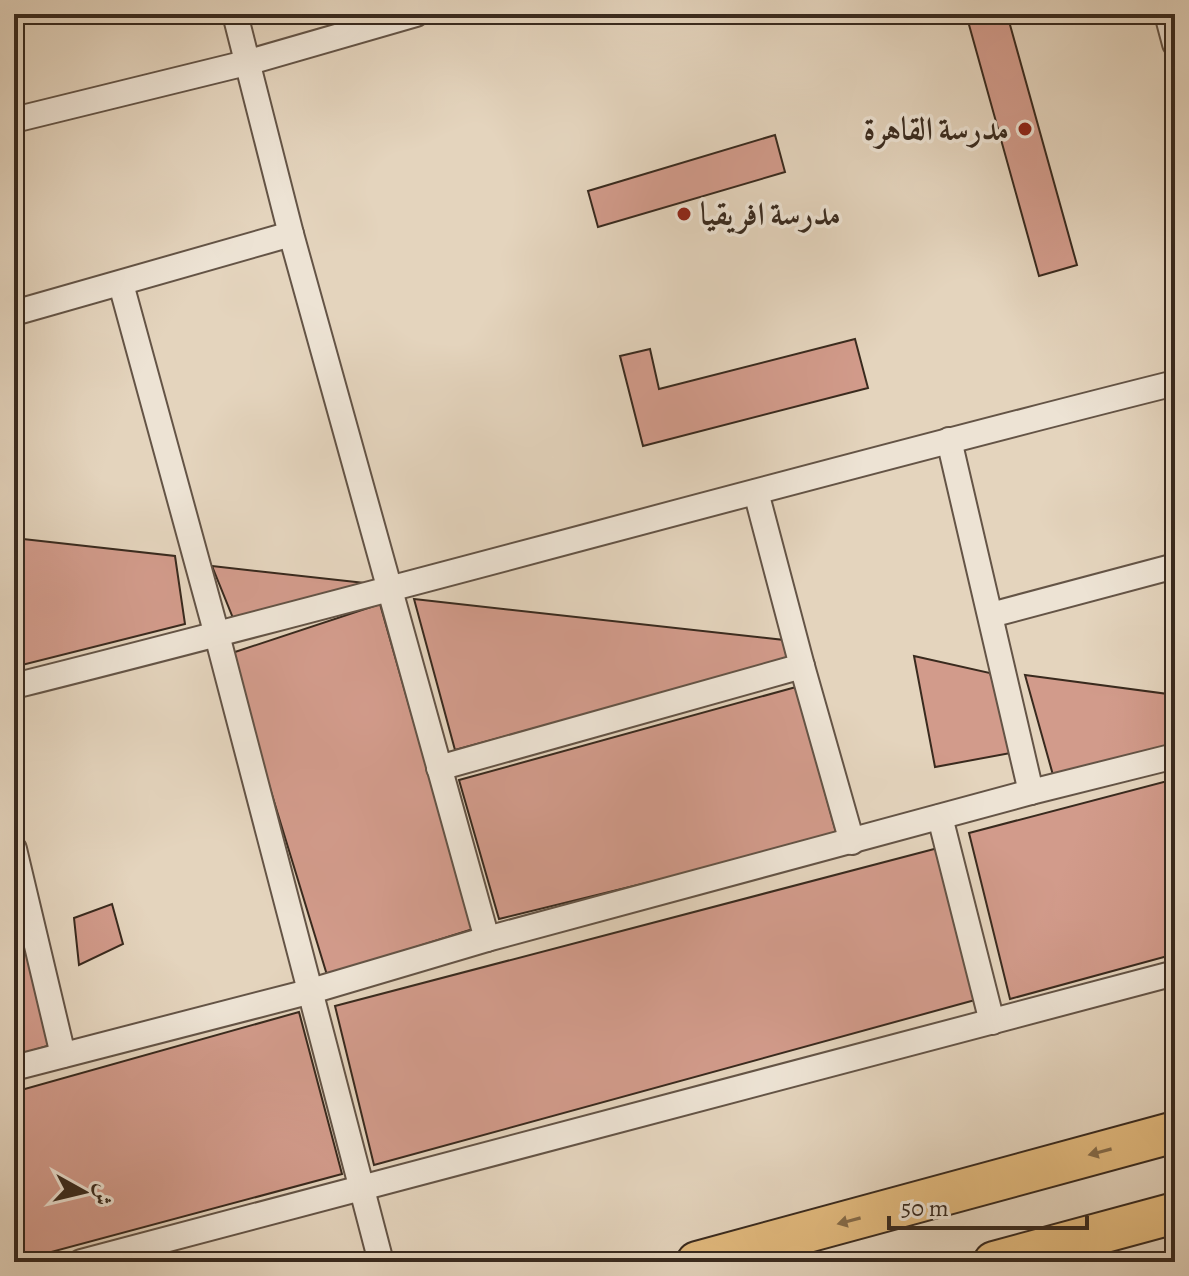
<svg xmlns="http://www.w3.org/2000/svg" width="1189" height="1276" font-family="Alegreya,Amiri,serif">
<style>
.building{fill:#d29b8b;stroke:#392a1e;stroke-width:2}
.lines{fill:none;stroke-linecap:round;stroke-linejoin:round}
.minor-casing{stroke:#645446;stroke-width:28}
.primary-casing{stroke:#392a1e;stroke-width:44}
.minor{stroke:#ede3d4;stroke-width:24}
.primary{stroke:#e2ba7e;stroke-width:40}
.oneway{fill:#856b49}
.poi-dot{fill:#8f2418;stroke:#ede3d4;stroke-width:3}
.labels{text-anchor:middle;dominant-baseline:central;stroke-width:7;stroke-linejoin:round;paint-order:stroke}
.poi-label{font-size:32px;font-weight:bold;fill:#392a1e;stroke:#ede3d4;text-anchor:end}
</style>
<rect width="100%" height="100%" fill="#e4d4bd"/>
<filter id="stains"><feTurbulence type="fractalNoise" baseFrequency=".0025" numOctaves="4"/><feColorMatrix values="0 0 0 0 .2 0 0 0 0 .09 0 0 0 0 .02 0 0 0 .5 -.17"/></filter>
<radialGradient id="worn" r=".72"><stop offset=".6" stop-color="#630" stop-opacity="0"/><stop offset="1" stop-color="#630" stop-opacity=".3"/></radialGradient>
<g class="building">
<polygon points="966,14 1007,14 1077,265 1039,276"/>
<polygon points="775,135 785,172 598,227 588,191"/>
<polygon points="855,339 868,388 643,446 620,356 650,349 659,389"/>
<polygon points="14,538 175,556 185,624 14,667"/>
<polygon points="212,566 365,583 233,618"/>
<polygon points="414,599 784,640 788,659 455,750"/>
<polygon points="380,604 473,929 327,975 229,654"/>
<polygon points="914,656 990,673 1016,752 935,767"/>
<polygon points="1025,675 1175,695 1175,746 1053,775"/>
<polygon points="796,687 837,836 499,919 459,780"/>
<polygon points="1175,779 1175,954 1010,999 969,833"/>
<polygon points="938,848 975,1000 374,1165 335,1006"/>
<polygon points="14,891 51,1045 14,1056"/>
<polygon points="112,904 123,944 79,965 74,918"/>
<polygon points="299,1012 342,1174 14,1262 14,1092"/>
</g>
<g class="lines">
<defs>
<g id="minor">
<polyline points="235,14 291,234 487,939"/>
<polyline points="1167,14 1175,44"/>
<polyline points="14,120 246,63 416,14"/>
<polyline points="121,284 217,635 381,1262"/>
<polyline points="14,313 291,234"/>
<polyline points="949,440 1031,792"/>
<polyline points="756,492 802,666 852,842"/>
<polyline points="991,615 1175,566"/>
<path d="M14 686C402 589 787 480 1175 383"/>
<polyline points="439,768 802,666"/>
<polyline points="940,817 992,1022"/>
<polyline points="14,849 63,1055"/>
<polyline points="14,1068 308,992 487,939 1031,792 1175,756"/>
<polyline points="81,1262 1175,973"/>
</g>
<g id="primary">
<polyline points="697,1262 1175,1132"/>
<polyline points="994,1262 1175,1213"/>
</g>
</defs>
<use href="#minor" class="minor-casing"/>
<use href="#primary" class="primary-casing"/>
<use href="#minor" class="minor"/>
<use href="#primary" class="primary"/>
</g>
<defs><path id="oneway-solid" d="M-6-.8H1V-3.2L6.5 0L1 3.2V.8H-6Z" transform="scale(2)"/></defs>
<g class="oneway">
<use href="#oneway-solid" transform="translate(1100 1152) rotate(165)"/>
<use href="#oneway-solid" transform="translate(849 1221) rotate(165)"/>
</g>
<g class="poi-dot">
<circle cx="1025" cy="129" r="8"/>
<circle cx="684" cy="214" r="8"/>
</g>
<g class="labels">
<g class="poi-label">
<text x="1009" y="129">مدرسة القاهرة</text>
<text x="700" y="214" text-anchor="start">مدرسة افريقيا</text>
</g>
</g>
<rect width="1189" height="1276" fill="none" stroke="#e4d4bd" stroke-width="48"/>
<rect x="16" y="16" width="1157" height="1244" fill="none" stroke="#392a1e" stroke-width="4"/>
<rect x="24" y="24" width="1141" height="1228" fill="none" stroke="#392a1e" stroke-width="2"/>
<g transform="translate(84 1192) rotate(98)" stroke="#ede3d4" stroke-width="6" paint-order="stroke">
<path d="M0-6L14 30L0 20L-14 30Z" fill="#392a1e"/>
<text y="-12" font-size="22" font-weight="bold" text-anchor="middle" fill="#392a1e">ش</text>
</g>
<path d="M889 1216v12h198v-12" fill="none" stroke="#392a1e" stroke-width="4"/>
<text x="901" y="1216" font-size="24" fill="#392a1e" stroke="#ede3d4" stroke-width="6" paint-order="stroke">50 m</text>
<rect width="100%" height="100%" filter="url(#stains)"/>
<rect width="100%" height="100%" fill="url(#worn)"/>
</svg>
